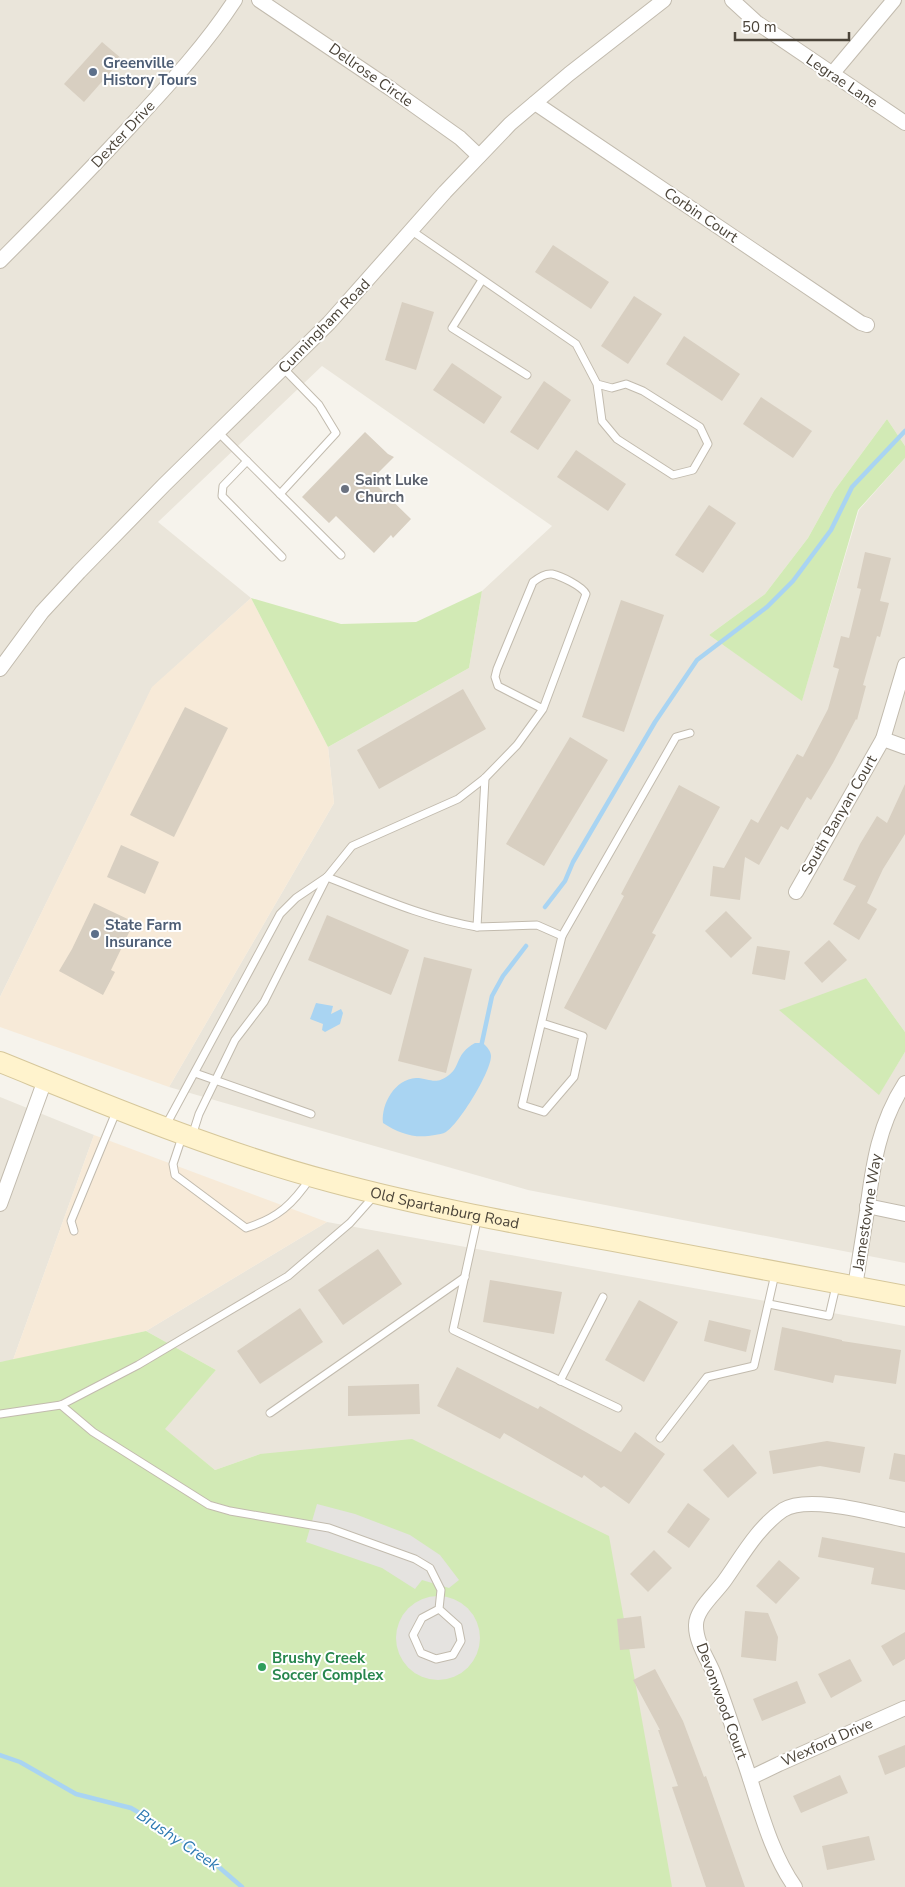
<svg xmlns="http://www.w3.org/2000/svg" width="905" height="1887" font-family="'Nunito Sans',sans-serif">
<style>
.residential{fill:#eae5da}
.commercial{fill:#f7ead8}
.green{fill:#d2eab5}
.parking{fill:#e5e3e0}
.water{fill:#a9d4f2}
.lines{fill:none;stroke-linecap:round;stroke-linejoin:round}
.stream{stroke:#a9d4f2;stroke-width:4.5}
.building{fill:#d8cfc1}
.service-casing{stroke:#c2bbae;stroke-width:9}
.minor-casing{stroke:#c2bbae;stroke-width:16}
.secondary-casing{stroke:#d6c79b;stroke-width:22}
.service{stroke:#fff;stroke-width:7}
.minor{stroke:#fff;stroke-width:14}
.secondary{stroke:#fff3cd;stroke-width:20}
.service-dot{fill:#5c6f8a;stroke:#fff;stroke-width:2}
.worship-dot{fill:#6b7280;stroke:#fff;stroke-width:2}
.leisure-dot{fill:#2e9e5b;stroke:#fff;stroke-width:2}
.labels{text-anchor:middle;dominant-baseline:central;stroke-width:4;stroke-linejoin:round;paint-order:stroke}
.service-label{font-size:15px;font-weight:bold;fill:#4e5e75;stroke:#fff;text-anchor:start}
.street-label{font-size:15px;fill:#4b4439;stroke:#fff}
.worship-label{font-size:15px;font-weight:bold;fill:#5b616d;stroke:#fff;text-anchor:start}
.leisure-label{font-size:15px;font-weight:bold;fill:#27864d;stroke:#fff;text-anchor:start}
.water-label{font-size:16px;font-style:italic;fill:#2e7ab2;stroke:#fff}
</style>
<rect width="100%" height="100%" fill="#f6f3ec"/>
<g class="residential">
<polygon points="0,0 905,0 905,446 887,419 834,491 808,538 765,594 709,635 802,700 859,510 905,458 905,1032 866,978 879,1094 905,1052 905,1263 528,1190 169,1087 334,803 328,747 469,668 482,591 552,526 322,366 158,522 251,598 152,688 0,997"/>
<polygon points="0,1097 94,1135 13,1360 0,1362"/>
<polygon points="327,1222 905,1326 905,1887 672,1887 260,1454 215,1470 164,1429 216,1370 146,1331"/>
</g>
<g class="commercial">
<polygon points="251,598 328,747 334,803 169,1087 0,1027 0,997 152,687"/>
<polygon points="94,1135 327,1222 146,1331 13,1360"/>
</g>
<g class="green">
<polygon points="887,419 905,446 905,458 858,510 802,701 709,635 765,594 808,538 834,491"/>
<polygon points="482,591 469,668 328,747 251,598 341,624 416,622"/>
<polygon points="866,978 905,1032 905,1052 879,1095 779,1010"/>
<polygon points="146,1331 216,1370 165,1429 215,1470 260,1454 412,1439 609,1536 672,1887 0,1887 0,1362"/>
</g>
<g class="parking">
<polygon points="317,1504 355,1514 410,1535 440,1555 459,1580 449,1588 422,1580 415,1589 382,1568 306,1542"/>
<circle cx="438" cy="1638" r="42"/>
</g>
<g class="water">
<polygon points="316,1003 333,1006 331,1014 341,1009 343,1013 340,1024 325,1032 322,1030 323,1024 310,1019"/>
<path d="M475 1043H483C487 1047 491 1051 491 1056 491 1072 459 1124 446 1132 443 1134 438 1134 435 1135 415 1139 400 1134 383 1123 381 1104 395 1079 416 1078 430 1078 435 1086 449 1075 461 1066 455 1054 475 1043Z"/>
</g>
<g class="lines">
<g class="stream">
<polyline points="545,907 565,881 573,862 655,722 697,660 767,607 793,581 831,530 852,487 905,431"/>
<polyline points="481,1047 492,996 503,976 526,946"/>
<polyline points="0,1755 20,1762 76,1794 131,1808 155,1822 213,1862 242,1887"/>
</g>
</g>
<g class="building">
<polygon points="102,42 122,59 84,102 64,84"/>
<polygon points="553,245 609,282 591,309 535,272"/>
<polygon points="634,296 662,314 628,364 601,346"/>
<polygon points="402,302 434,312 416,370 385,360"/>
<polygon points="684,336 740,374 722,401 666,364"/>
<polygon points="452,363 502,397 484,424 433,390"/>
<polygon points="544,381 571,400 538,450 510,432"/>
<polygon points="761,397 812,431 793,458 743,424"/>
<polygon points="365,432 388,454 394,457 371,480 411,519 393,538 391,535 374,553 336,516 329,523 302,497"/>
<polygon points="576,450 626,484 608,511 557,477"/>
<polygon points="709,505 736,523 703,573 675,555"/>
<polygon points="865,552 891,558 880,601 889,603 880,637 877,636 863,685 866,686 857,720 856,719 833,763 811,800 807,797 788,830 781,826 759,865 745,857 740,900 710,896 713,866 724,868 751,819 758,823 797,754 803,757 828,709 839,669 833,667 841,636 849,638 861,589 857,588"/>
<polygon points="621,600 664,615 624,732 582,717"/>
<polygon points="463,689 486,729 379,789 357,750"/>
<polygon points="185,707 228,728 174,837 130,815"/>
<polygon points="570,737 608,760 544,866 506,844"/>
<polygon points="905,784 905,834 883,869 867,903 877,909 859,940 833,924 856,886 843,880 860,844 877,816 887,823"/>
<polygon points="679,785 720,807 652,933 656,935 606,1030 564,1008 624,896 621,894"/>
<polygon points="121,845 159,862 145,894 107,877"/>
<polygon points="94,903 134,922 111,970 115,972 103,995 59,971 72,949"/>
<polygon points="726,911 752,938 731,958 705,931"/>
<polygon points="327,915 409,950 391,995 308,960"/>
<polygon points="829,940 847,960 822,983 804,963"/>
<polygon points="757,946 790,951 785,980 752,974"/>
<polygon points="424,957 472,969 446,1073 398,1061"/>
<polygon points="378,1249 402,1284 343,1325 318,1290"/>
<polygon points="490,1280 562,1292 554,1334 483,1322"/>
<polygon points="639,1300 678,1322 644,1382 605,1360"/>
<polygon points="300,1308 323,1342 260,1384 237,1351"/>
<polygon points="709,1320 751,1330 746,1352 704,1341"/>
<polygon points="782,1327 842,1340 842,1341 901,1350 896,1384 835,1375 833,1383 774,1370"/>
<polygon points="457,1367 538,1409 540,1406 621,1452 635,1432 665,1454 629,1504 604,1486 601,1488 584,1475 582,1478 504,1433 500,1439 437,1406"/>
<polygon points="419,1384 420,1414 348,1416 348,1386"/>
<polygon points="827,1441 865,1447 860,1473 820,1466 773,1474 769,1451"/>
<polygon points="733,1444 757,1473 728,1498 703,1470"/>
<polygon points="894,1453 905,1455 905,1482 889,1479"/>
<polygon points="688,1503 710,1519 689,1548 667,1532"/>
<polygon points="822,1537 905,1553 905,1590 871,1584 874,1568 818,1557"/>
<polygon points="654,1550 672,1568 648,1592 630,1574"/>
<polygon points="779,1560 800,1578 776,1604 756,1586"/>
<polygon points="745,1611 768,1613 778,1637 776,1661 741,1657"/>
<polygon points="641,1616 645,1648 620,1650 617,1619"/>
<polygon points="905,1632 905,1659 893,1666 881,1646"/>
<polygon points="850,1659 862,1681 831,1698 818,1674"/>
<polygon points="655,1669 683,1721 704,1777 706,1776 745,1887 706,1887 672,1787 678,1786 658,1730 660,1730 633,1680"/>
<polygon points="797,1681 806,1703 762,1721 753,1699"/>
<polygon points="905,1745 905,1767 885,1775 878,1756"/>
<polygon points="840,1775 848,1793 801,1813 793,1796"/>
<polygon points="869,1836 875,1860 827,1870 822,1846"/>
</g>
<g class="lines">
<defs>
<g id="service">
<polyline points="412,231 576,344 597,384 602,421 617,439 673,475 693,470 708,444 700,427 643,391 626,384 612,388 597,384"/>
<polyline points="482,280 452,328 527,375"/>
<polyline points="218,432 280,494 336,433 319,405 284,369"/>
<polyline points="247,461 223,486 222,496 282,557"/>
<polyline points="280,494 341,555"/>
<path d="M327 877C376 896 424 918 477 927L485 778"/>
<polyline points="477,927 537,925 562,936 676,737 690,733"/>
<polyline points="542,1023 583,1036 574,1077 544,1112 522,1105 562,936"/>
<polyline points="195,1073 311,1114"/>
<polyline points="165,1127 280,914 296,898 327,877"/>
<path d="M192 1136 199 1114 235 1040 264 1002 327 877 352 846 458 799 485 778 517 745 543 709 586 594C582 586 561 576 552 574 545 573 538 578 533 582L497 669 495 677 498 686 543 709"/>
<path d="M182 1137 173 1164 175 1175 246 1228C278 1218 293 1204 311 1177"/>
<polyline points="478,1216 453,1330 618,1408"/>
<polyline points="74,1231 71,1221 116,1112"/>
<polyline points="769,1304 829,1316 836,1286"/>
<polyline points="560,1381 603,1297"/>
<polyline points="61,1405 93,1432 209,1505 230,1511 329,1528 415,1559 430,1568 441,1590 439,1609 422,1618 413,1635 421,1653 436,1659 453,1655 461,1641 458,1626 439,1609"/>
<polyline points="270,1413 465,1277"/>
<polyline points="0,1414 61,1405 138,1365 288,1276 350,1223 374,1196"/>
<polyline points="660,1438 707,1377 754,1366 775,1274"/>
</g>
<g id="minor">
<polyline points="259,0 391,89 460,138 479,156"/>
<polyline points="732,0 756,22 905,123"/>
<polyline points="832,74 894,0"/>
<polyline points="535,103 861,323 867,325"/>
<path d="M0 261C47 214 93 167 138 118 173 80 207 43 235 0"/>
<polyline points="0,669 42,612 79,572 164,485 329,323 445,192 510,124 569,74 664,0"/>
<polyline points="883,739 905,747"/>
<polyline points="796,892 883,739 905,665"/>
<polyline points="0,1204 45,1080"/>
<polyline points="867,1206 905,1214"/>
<path d="M855 1287C859 1261 863 1236 867 1211 873 1164 879 1123 905 1083"/>
<polyline points="750,1778 779,1764 905,1708"/>
<path d="M795 1887C769 1851 758 1800 743 1758 733 1729 724 1700 713 1672 707 1658 696 1642 696 1626 695 1610 716 1593 725 1580 742 1556 758 1527 783 1510 808 1494 876 1514 905 1520"/>
</g>
<g id="secondary">
<path id="s1" d="M0 1062C109 1106 218 1152 332 1182 425 1207 519 1224 613 1241 711 1259 808 1278 905 1296"/>
</g>
</defs>
<use href="#service" class="service-casing"/>
<use href="#minor" class="minor-casing"/>
<use href="#secondary" class="secondary-casing"/>
<use href="#service" class="service"/>
<use href="#minor" class="minor"/>
<use href="#secondary" class="secondary"/>
</g>
<g class="service-dot">
<circle cx="93" cy="72" r="5"/>
<circle cx="95" cy="934" r="5"/>
</g>
<circle class="worship-dot" cx="345" cy="489" r="5"/>
<circle class="leisure-dot" cx="262" cy="1667" r="5"/>
<g class="labels">
<g class="service-label">
<text x="103" y="63">Greenville<tspan x="103" dy="17">History Tours</tspan></text>
<text x="105" y="925">State Farm<tspan x="105" dy="17">Insurance</tspan></text>
</g>
<g class="street-label">
<text transform="translate(371 75) rotate(35)">Dellrose Circle</text>
<text transform="translate(842 81) rotate(34)">Legrae Lane</text>
<text transform="translate(123 134) rotate(-47)">Dexter Drive</text>
<text transform="translate(701 215) rotate(34)">Corbin Court</text>
<text transform="translate(324 326) rotate(-46)">Cunningham Road</text>
<text transform="translate(839 815) rotate(-60)">South Banyan Court</text>
<text stroke="none"><textPath href="#s1" startOffset="469">Old Spartanburg Road</textPath></text>
<text transform="translate(867 1212) rotate(-81)">Jamestowne Way</text>
<text transform="translate(722 1701) rotate(70)">Devonwood Court</text>
<text transform="translate(827 1742) rotate(-24)">Wexford Drive</text>
</g>
<g class="worship-label">
<text x="355" y="480">Saint Luke<tspan x="355" dy="17">Church</tspan></text>
</g>
<g class="leisure-label">
<text x="272" y="1658">Brushy Creek<tspan x="272" dy="17">Soccer Complex</tspan></text>
</g>
<g class="water-label">
<text transform="translate(178 1840) rotate(34)">Brushy Creek</text>
</g>
</g>
<path d="M735 32v8h114v-8" fill="none" stroke="#4b4439" stroke-width="2.5"/>
<text x="742" y="32" font-size="15" fill="#4b4439" stroke="#ffffff" stroke-width="4" paint-order="stroke">50 m</text>
</svg>
